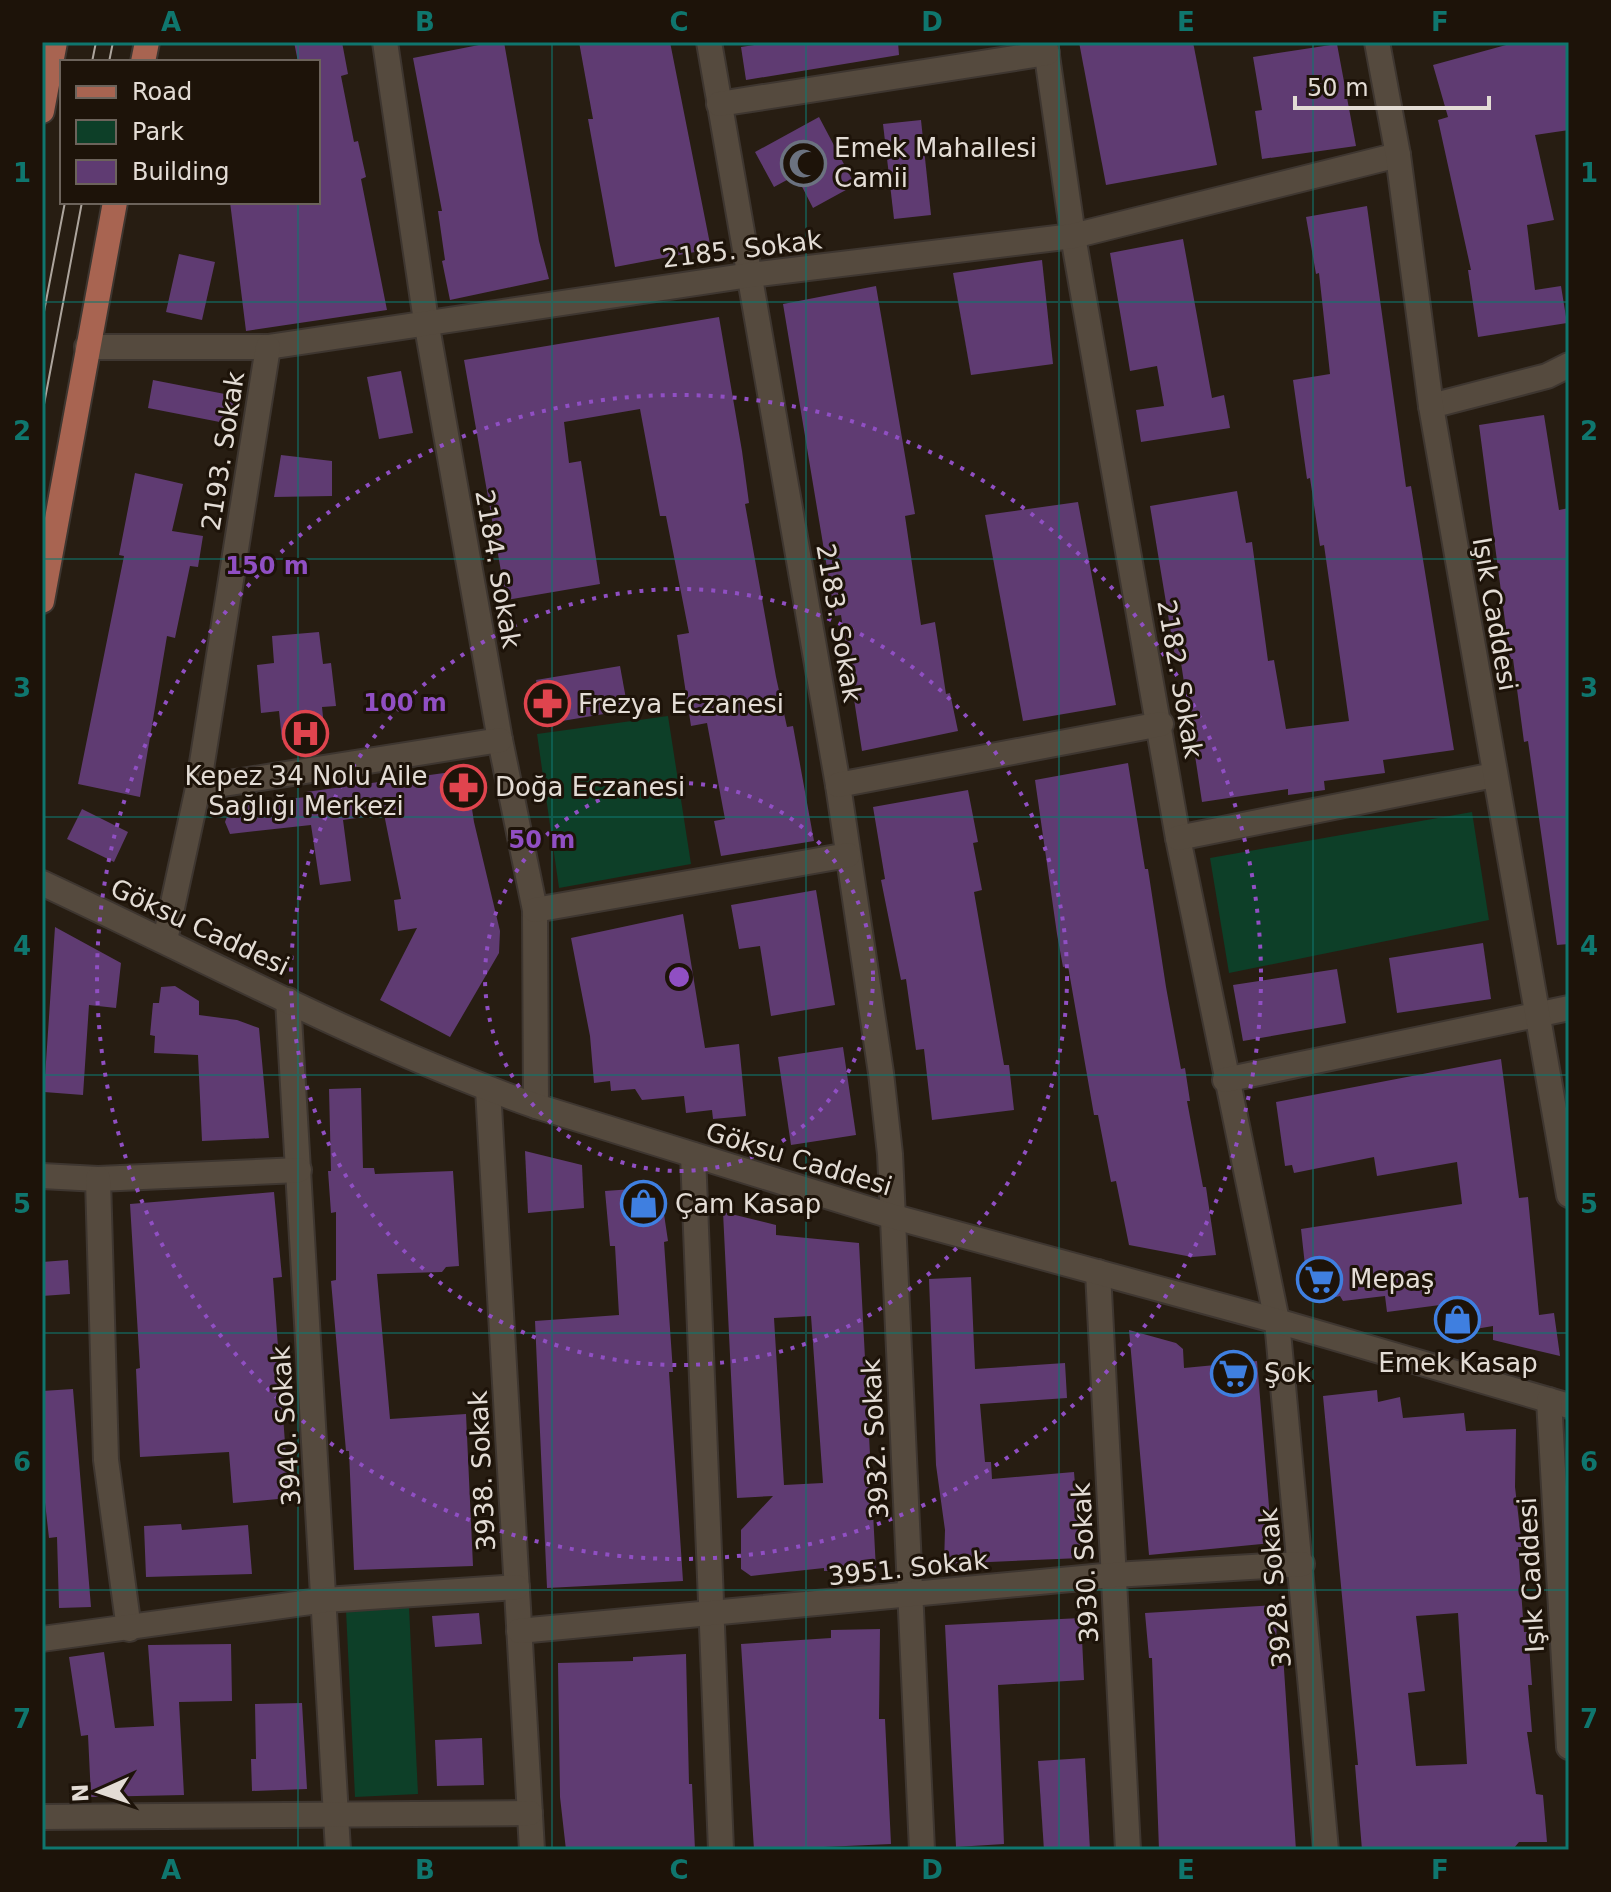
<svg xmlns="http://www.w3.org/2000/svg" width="1611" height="1892" font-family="'DejaVu Sans',sans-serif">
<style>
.green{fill:#0d3f28}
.building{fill:#5f3b72;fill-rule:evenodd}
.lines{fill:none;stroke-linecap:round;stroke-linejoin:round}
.minor-casing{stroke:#3e3630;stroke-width:28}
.tertiary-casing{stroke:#3e3630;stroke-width:28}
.primary-casing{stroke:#3e3630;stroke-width:28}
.minor{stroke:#554a3e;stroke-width:24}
.tertiary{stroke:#554a3e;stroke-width:24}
.primary{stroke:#a86451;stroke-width:24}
.tram{stroke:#ada59d;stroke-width:2}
.grid{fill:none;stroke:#0f766e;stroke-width:2;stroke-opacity:0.55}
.ring{fill:none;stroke:#904fc3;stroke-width:4;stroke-dasharray:4 8}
.labels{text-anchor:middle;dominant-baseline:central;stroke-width:6;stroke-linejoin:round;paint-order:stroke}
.poi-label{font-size:26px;fill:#e3dcd5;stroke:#1d1309;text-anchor:start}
.street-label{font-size:26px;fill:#e3dcd5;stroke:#1d1309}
.centre{fill:#904fc3;stroke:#1d1309;stroke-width:4}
.ring-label{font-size:24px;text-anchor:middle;font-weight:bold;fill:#904fc3;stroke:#1d1309;stroke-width:6;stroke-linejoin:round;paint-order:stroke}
.neatline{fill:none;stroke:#0f766e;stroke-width:3}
.grid-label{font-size:26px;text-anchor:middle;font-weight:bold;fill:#0f766e}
</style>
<rect width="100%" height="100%" fill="#271d12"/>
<g class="green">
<polygon points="668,716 691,864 559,888 537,734"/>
<polygon points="1472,812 1489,920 1229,973 1210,858"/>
<polygon points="409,1607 418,1794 355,1797 346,1610"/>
</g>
<g class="building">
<polygon points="294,42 342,42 348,74 341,76 354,142 358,141 366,177 361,179 387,310 246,331 230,202 318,202 318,62 298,62"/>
<polygon points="494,42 504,42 539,241 549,279 450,300 442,261 445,260 438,211 442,211 413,58"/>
<polygon points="579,42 670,42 711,249 615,267 588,119 593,119"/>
<polygon points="774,42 898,42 899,55 746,80 741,47"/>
<polygon points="1079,42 1193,42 1217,165 1106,185"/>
<polygon points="1517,42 1569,42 1569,130 1535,135 1554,220 1527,225 1535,290 1561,286 1567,323 1478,337 1468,270 1471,270 1438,120 1448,117 1433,65"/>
<polygon points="1337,44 1356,146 1262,159 1255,111 1262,110 1253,57"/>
<polygon points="819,117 855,185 813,208 796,175 774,187 755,152"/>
<polygon points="921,120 931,215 894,219 883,124"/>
<polygon points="1367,206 1406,487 1411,486 1454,750 1383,760 1385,773 1324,781 1325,790 1288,795 1288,789 1202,802 1180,656 1175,657 1150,506 1237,491 1246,543 1252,542 1268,661 1274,660 1286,729 1349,721 1324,545 1320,546 1310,478 1307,479 1293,380 1330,374 1319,273 1316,274 1306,217"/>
<polygon points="1183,239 1212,398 1224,395 1230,428 1141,442 1136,410 1164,406 1157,366 1130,371 1110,253"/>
<polygon points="179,254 215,262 202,320 166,312"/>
<polygon points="1042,260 1053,364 971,375 953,273"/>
<polygon points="876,286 915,514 905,516 921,625 935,622 946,694 950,693 958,731 862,751 841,615 835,616 783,304"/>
<polygon points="719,317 742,451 749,503 745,504 776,677 787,727 793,726 814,841 721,856 714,821 725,819 707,723 691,726 677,635 689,633 666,516 660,516 640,409 564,422 569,463 581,461 600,584 506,600 464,360"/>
<polygon points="401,371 413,433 379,439 367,377"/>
<polygon points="153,380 235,396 230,424 148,408"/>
<polygon points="1544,415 1559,510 1569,508 1569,944 1557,945 1528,741 1524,742 1513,659 1510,659 1479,425"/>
<polygon points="281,455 332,461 332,496 274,497"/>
<polygon points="135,473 183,484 172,531 203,536 198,567 190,566 175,638 167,636 140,797 78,784 124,556 119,555"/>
<polygon points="1078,502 1116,705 1023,721 985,515"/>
<polygon points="319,632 323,664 331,663 336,706 322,707 325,736 282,740 279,711 261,713 257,665 274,663 272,636"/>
<polygon points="620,666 628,710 544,724 536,680"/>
<polygon points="1128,763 1145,869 1148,869 1166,987 1181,1069 1185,1068 1190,1101 1187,1101 1203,1187 1206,1187 1216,1255 1192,1257 1129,1245 1116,1181 1111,1182 1098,1115 1094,1115 1068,966 1063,967 1057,934 1035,780"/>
<polygon points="466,770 474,822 500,931 499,953 450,1037 380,1000 417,928 398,931 394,900 401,899 384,814 343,820 351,881 320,885 311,825 230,834 225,822 229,811 242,803 307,797 306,792"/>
<polygon points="968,790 978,842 973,843 982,890 974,892 1004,1065 1009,1065 1014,1110 932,1120 924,1049 916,1050 906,979 901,980 881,880 885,879 873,807"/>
<polygon points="82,809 128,832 114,862 67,839"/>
<polygon points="816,890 835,1005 771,1016 760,946 739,949 731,905"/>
<polygon points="683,914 705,1048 739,1044 746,1116 713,1119 712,1110 686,1113 684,1096 642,1100 635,1089 611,1091 610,1081 594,1083 590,1036 571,938"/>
<polygon points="55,927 121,963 116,1008 89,1005 83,1095 44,1092"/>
<polygon points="1483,943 1491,999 1397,1013 1389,958"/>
<polygon points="1337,969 1346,1023 1243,1041 1233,985"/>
<polygon points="175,986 199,1001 199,1015 237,1020 259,1028 269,1138 202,1141 198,1055 154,1053 155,1036 150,1035 153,1003 159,1003 161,987"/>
<polygon points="843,1047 856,1135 791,1145 778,1057"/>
<polygon points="1501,1059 1519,1198 1528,1197 1539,1315 1554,1313 1560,1356 1493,1340 1493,1326 1458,1332 1443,1327 1440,1305 1387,1312 1385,1296 1343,1301 1340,1296 1327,1299 1324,1291 1308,1293 1301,1229 1462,1204 1457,1162 1377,1176 1374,1157 1294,1173 1292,1165 1285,1166 1276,1102"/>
<polygon points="361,1088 363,1168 374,1168 375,1174 453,1171 459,1266 446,1267 442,1272 377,1274 390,1419 466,1414 473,1566 354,1570 349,1451 346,1451 331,1281 336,1280 336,1212 331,1213 328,1171 331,1171 329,1089"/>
<polygon points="525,1151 582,1165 584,1208 528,1213"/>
<polygon points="660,1187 668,1241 664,1242 673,1372 669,1372 683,1581 547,1588 535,1321 619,1315 615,1246 610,1246 605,1191"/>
<polygon points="274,1192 282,1277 273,1278 289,1498 233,1503 229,1452 140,1457 136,1369 140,1368 130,1204"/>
<path d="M723 1212 776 1225V1235L859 1243 876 1570 824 1571V1568L751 1576 741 1569V1530L773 1496 737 1498ZM811 1316 823 1483 784 1485 774 1318Z"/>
<polygon points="68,1260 70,1294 42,1296 42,1262"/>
<polygon points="971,1277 975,1369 1065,1363 1067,1398 980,1404 985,1462 991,1462 992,1479 1074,1472 1081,1558 944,1564 945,1530 936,1465 929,1279"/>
<polygon points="1129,1330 1176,1343 1183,1349 1184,1368 1257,1361 1272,1543 1149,1555"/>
<polygon points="73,1389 91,1607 59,1608 57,1537 49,1538 42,1476 42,1391"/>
<path d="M1377 1390 1378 1402 1400 1397 1403 1418 1464 1413 1466 1431 1516 1429 1515 1487 1522 1547H1518L1524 1632H1528L1532 1685H1528L1532 1732H1527L1536 1794 1543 1795 1547 1842H1519L1514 1848 1494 1850H1362L1355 1765H1358L1323 1396ZM1458 1613 1467 1764 1416 1766 1408 1693 1425 1691 1416 1616Z"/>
<polygon points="181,1524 182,1530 248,1525 252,1574 146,1577 144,1526"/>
<polygon points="1277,1605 1276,1654 1283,1654 1296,1850 1159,1850 1152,1658 1149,1658 1145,1613"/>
<polygon points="479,1613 482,1644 435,1647 432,1616"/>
<polygon points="1081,1618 1084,1680 998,1685 1004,1844 956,1847 945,1625"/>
<polygon points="880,1629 879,1719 885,1719 891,1844 754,1850 741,1644 831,1638 831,1630"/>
<polygon points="231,1644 232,1701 179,1702 184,1795 91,1797 88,1735 81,1736 69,1657 104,1652 115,1728 154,1726 148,1645"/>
<polygon points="686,1654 689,1784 692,1784 695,1850 566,1850 560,1797 558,1663 633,1661 633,1657"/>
<polygon points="302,1703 307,1789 252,1791 251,1759 256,1759 255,1704"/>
<polygon points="482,1738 484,1785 437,1786 435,1740"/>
<polygon points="1085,1758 1090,1850 1044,1850 1038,1761"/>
</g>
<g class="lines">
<defs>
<g id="minor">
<polyline points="385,42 426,321 500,740 535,910 536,1106"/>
<polyline points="709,42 838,785 881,1073 890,1154 922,1850"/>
<polyline points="1045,42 1073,236 1178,838 1277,1321 1326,1850"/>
<polyline points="719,104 1047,53"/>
<polyline points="87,347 268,347 750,275 1073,236 1398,155"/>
<polyline points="1431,406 1547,376 1569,365"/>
<polyline points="838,785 1161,724"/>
<polyline points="198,788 500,740"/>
<polyline points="1178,838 1494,775"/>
<polyline points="535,910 848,855"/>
<polyline points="165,940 198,788 268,347"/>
<polyline points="288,1000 338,1850"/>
<polyline points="1225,1080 1569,1008"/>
<polyline points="488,1089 532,1850"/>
<polyline points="693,1155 721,1850"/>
<polyline points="42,1176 98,1179 299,1170"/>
<polyline points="98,1179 106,1460 129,1629"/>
<polyline points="1098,1272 1128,1850"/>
<polyline points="519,1631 1114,1575 1302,1564"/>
<polyline points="42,1639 325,1600 517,1587"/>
<polyline points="42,1817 530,1813"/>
</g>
<g id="tertiary">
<polyline points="1377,42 1398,155 1431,406 1569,1195"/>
<path d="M42 883C205 959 366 1046 536 1106L891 1216 1277 1321 1569 1406"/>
<polyline points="1549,1400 1569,1747"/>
</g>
<g id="primary">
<polyline points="143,62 147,42"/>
<polyline points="42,111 55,42"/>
<polyline points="42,601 115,202"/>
</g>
</defs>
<use href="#minor" class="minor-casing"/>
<use href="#tertiary" class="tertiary-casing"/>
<use href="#primary" class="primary-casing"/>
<use href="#minor" class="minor"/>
<use href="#tertiary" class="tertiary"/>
<use href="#primary" class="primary"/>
<g class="tram">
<polyline points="92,62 96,42"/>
<polyline points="109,62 113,42"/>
<polyline points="42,322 65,202"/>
<polyline points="42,415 82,202"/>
</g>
</g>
<path class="grid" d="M298 42V62M552 42V1850M806 42V1850M1059 42V1850M1313 42V1850M298 202V1850M42 302H1569M42 559H1569M42 817H1569M42 1075H1569M42 1333H1569M42 1590H1569"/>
<g class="ring">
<circle cx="679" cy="977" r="194"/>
<circle cx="679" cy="977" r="388"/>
<circle cx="679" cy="977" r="582"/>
</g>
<defs>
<symbol id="mosque-ring" viewBox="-11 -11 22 22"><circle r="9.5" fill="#1d1309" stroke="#6b7280" stroke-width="1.5"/><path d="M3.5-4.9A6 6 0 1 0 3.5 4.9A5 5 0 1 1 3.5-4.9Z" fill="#6b7280"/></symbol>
<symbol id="pharmacy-ring" viewBox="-11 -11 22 22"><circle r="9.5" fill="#1d1309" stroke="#e0444e" stroke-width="1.5"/><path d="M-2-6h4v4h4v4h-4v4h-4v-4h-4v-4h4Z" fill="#e0444e"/></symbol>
<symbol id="hospital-ring" viewBox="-11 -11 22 22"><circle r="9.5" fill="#1d1309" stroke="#e0444e" stroke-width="1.5"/><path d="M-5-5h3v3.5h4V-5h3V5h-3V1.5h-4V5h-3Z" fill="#e0444e"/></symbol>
<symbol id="shop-ring" viewBox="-11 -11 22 22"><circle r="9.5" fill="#1d1309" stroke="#3f7fe0" stroke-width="1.5"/><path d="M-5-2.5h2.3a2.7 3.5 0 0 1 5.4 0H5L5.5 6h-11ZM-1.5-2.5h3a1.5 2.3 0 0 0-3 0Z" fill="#3f7fe0"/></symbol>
<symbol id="supermarket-ring" viewBox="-11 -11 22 22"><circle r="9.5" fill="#1d1309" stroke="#3f7fe0" stroke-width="1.5"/><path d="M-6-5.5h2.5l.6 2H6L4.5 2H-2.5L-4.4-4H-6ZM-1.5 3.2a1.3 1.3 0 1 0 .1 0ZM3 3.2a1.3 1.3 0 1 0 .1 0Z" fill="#3f7fe0"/></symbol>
</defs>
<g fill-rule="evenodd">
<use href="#mosque-ring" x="778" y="138" width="51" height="51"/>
<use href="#pharmacy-ring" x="522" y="678" width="51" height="51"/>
<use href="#hospital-ring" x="280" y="708" width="51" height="51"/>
<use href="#pharmacy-ring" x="438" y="762" width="51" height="51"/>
<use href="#shop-ring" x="618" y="1178" width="51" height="51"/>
<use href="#supermarket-ring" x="1294" y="1254" width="51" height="51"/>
<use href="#shop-ring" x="1432" y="1294" width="51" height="51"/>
<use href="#supermarket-ring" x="1208" y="1348" width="51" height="51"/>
</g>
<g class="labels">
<g class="poi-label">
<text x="834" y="148">Emek Mahallesi<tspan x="834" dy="30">Camii</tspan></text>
<text x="578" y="704">Frezya Eczanesi</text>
<text x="306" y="776" text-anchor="middle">Kepez 34 Nolu Aile<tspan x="306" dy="30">Sağlığı Merkezi</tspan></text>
<text x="495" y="787">Doğa Eczanesi</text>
<text x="675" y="1204">Çam Kasap</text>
<text x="1350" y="1279">Mepaş</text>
<text x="1458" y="1363" text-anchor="middle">Emek Kasap</text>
<text x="1264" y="1373">Şok</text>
</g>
<g class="street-label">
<text transform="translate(742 249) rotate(-7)">2185. Sokak</text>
<text transform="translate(223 451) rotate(-81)">2193. Sokak</text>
<text transform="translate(498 569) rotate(80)">2184. Sokak</text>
<text transform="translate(1495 614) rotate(80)">Işık Caddesi</text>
<text transform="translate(839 623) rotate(80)">2183. Sokak</text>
<text transform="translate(1180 679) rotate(80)">2182. Sokak</text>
<text transform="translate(200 927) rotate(25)">Göksu Caddesi</text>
<text transform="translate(799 1159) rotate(17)">Göksu Caddesi</text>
<text transform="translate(286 1426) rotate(-94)">3940. Sokak</text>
<text transform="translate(875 1439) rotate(-93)">3932. Sokak</text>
<text transform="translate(482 1471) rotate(-93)">3938. Sokak</text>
<text transform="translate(1085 1563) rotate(-93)">3930. Sokak</text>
<text transform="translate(908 1568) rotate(-6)">3951. Sokak</text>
<text transform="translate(1531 1575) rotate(-93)">Işık Caddesi</text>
<text transform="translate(1275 1588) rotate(-95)">3928. Sokak</text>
</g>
</g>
<circle cx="679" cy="977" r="12" class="centre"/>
<g class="ring-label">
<text x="267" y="574">150 m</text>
<text x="405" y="711">100 m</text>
<text x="542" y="848">50 m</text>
</g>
<rect width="1611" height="1892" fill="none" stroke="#1d1309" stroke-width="88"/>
<rect x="60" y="60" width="260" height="144" fill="#1d1309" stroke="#6c635b" stroke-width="2"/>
<rect x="76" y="86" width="40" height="12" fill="#a86451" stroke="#6c635b" stroke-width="2"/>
<text x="132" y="100" font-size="24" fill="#e3dcd5">Road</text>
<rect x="76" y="120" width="40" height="24" fill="#0d3f28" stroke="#6c635b" stroke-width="2"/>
<text x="132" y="140" font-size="24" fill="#e3dcd5">Park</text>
<rect x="76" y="160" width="40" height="24" fill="#5f3b72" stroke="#6c635b" stroke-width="2"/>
<text x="132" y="180" font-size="24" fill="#e3dcd5">Building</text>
<g transform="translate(100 1792) rotate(267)" stroke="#1d1309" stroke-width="6" paint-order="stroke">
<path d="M0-6L14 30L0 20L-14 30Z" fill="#e3dcd5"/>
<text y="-12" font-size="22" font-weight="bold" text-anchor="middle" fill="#e3dcd5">N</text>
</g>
<path d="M1295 96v12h194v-12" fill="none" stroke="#e3dcd5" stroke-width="4"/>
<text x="1307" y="96" font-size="24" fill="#e3dcd5" stroke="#1d1309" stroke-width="6" paint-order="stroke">50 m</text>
<rect x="44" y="44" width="1523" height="1804" class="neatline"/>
<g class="grid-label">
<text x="171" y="31">A</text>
<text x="425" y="31">B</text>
<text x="679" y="31">C</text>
<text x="932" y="31">D</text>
<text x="1186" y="31">E</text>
<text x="1440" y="31">F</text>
<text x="22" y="182">1</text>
<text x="1589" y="182">1</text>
<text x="22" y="440">2</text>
<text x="1589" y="440">2</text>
<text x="22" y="697">3</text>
<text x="1589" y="697">3</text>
<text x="22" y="955">4</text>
<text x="1589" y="955">4</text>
<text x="22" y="1213">5</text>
<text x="1589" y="1213">5</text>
<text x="22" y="1471">6</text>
<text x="1589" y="1471">6</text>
<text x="22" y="1728">7</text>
<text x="1589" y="1728">7</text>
<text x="171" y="1879">A</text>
<text x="425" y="1879">B</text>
<text x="679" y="1879">C</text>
<text x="932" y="1879">D</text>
<text x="1186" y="1879">E</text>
<text x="1440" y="1879">F</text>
</g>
</svg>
